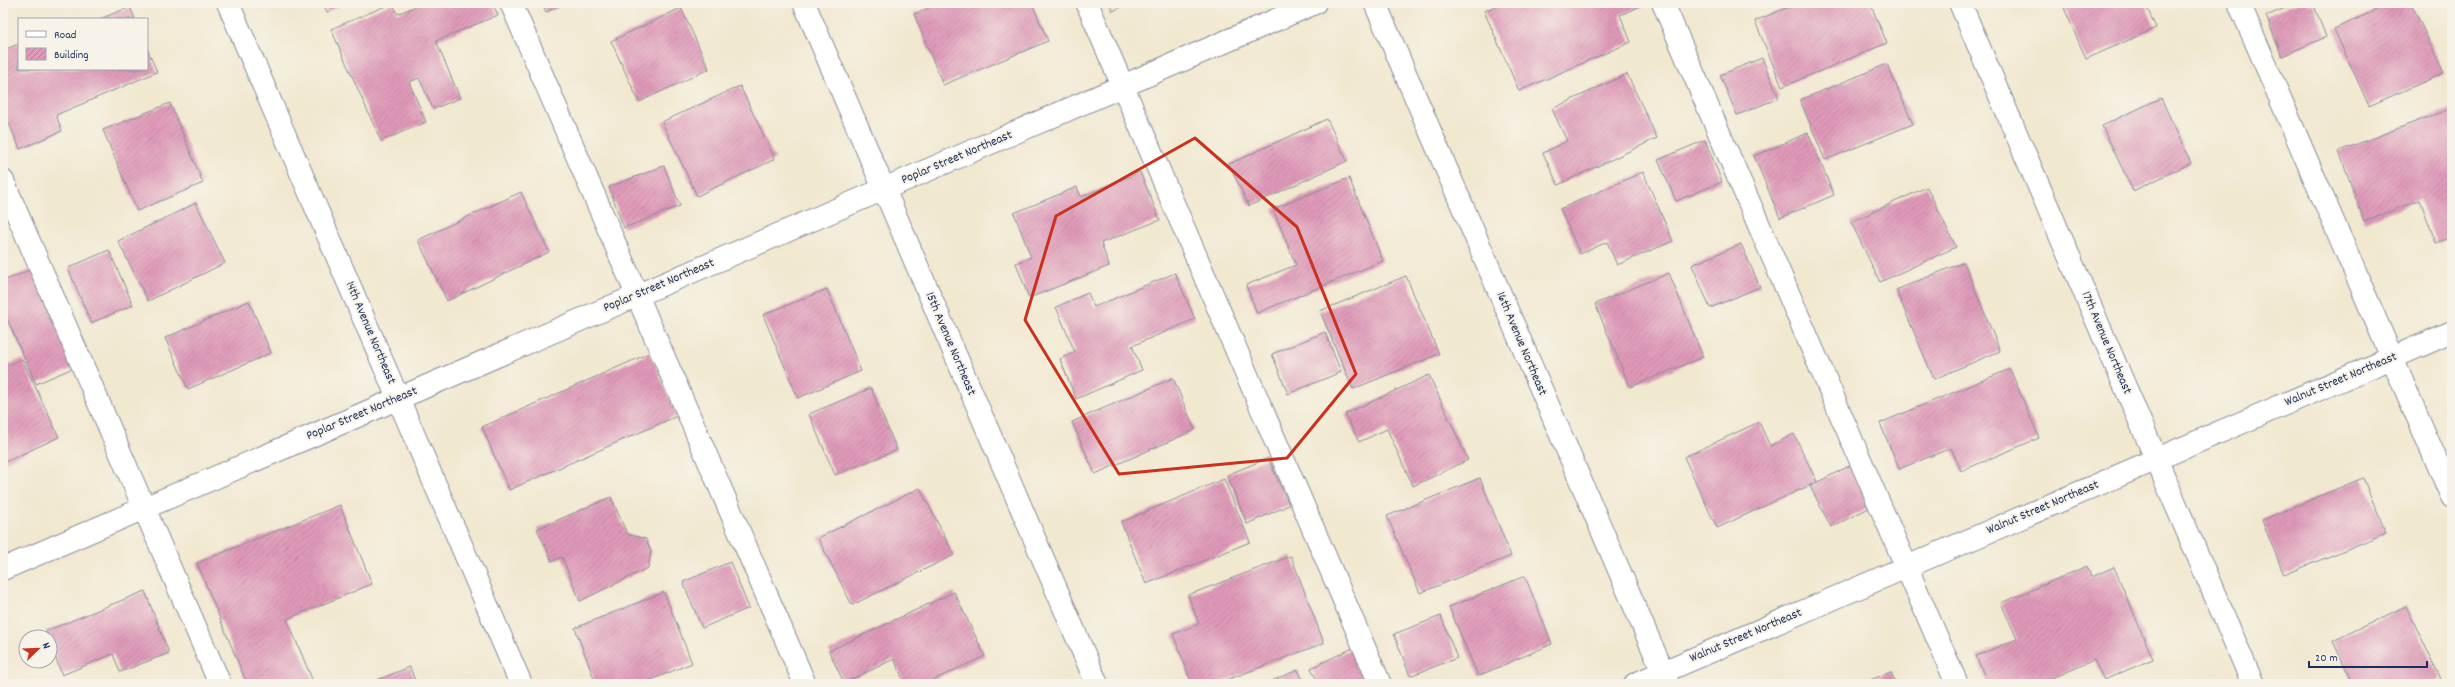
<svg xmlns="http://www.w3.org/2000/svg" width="2455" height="687" font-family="Dekko,sans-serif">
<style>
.building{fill:url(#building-hatch)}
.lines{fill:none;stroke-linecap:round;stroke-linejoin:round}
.minor-casing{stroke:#868c97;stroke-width:24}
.minor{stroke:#fff;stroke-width:22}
.marked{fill:none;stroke:#c8321e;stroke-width:3;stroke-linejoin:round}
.labels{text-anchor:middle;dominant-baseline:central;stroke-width:4;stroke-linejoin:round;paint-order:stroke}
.street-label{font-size:13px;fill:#1b2f5e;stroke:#f7f3e8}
</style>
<defs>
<pattern id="building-hatch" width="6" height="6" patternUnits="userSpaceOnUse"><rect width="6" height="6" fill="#e09ab9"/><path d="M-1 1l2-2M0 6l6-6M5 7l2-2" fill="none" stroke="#b57e9a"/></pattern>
</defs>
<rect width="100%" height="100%" fill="#f7f3e8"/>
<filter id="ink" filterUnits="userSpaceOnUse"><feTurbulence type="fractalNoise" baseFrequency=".025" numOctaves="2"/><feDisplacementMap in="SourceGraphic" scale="8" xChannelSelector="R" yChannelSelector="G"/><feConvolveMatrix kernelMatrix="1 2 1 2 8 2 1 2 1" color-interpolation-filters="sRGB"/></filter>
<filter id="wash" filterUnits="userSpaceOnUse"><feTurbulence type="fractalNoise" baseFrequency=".012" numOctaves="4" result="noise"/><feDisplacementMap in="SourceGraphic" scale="16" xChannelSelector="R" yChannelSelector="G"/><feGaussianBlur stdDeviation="0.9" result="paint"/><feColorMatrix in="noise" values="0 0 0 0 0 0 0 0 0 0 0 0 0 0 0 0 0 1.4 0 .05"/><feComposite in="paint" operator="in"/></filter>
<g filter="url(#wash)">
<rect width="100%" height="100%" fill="#f1e8d0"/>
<g id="blocks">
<g class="building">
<polygon points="323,3 346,3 327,12"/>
<polygon points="393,3 397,14 424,3 492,3 498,15 436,41 460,98 433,109 419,78 409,82 426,122 381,141 331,29"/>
<polygon points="542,3 566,3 546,12"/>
<polygon points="941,3 1032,3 1048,41 943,85 914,14"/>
<polygon points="1109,3 1129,3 1113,11"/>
<polygon points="1503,3 1648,3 1620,15 1631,42 1519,91 1484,11"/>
<polygon points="1798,3 1870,3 1887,43 1782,87 1755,21"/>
<polygon points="2062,3 2145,3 2156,28 2086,59"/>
<polygon points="2298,3 2313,3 2326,37 2282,56 2266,16"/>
<polygon points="2392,3 2411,3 2444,73 2369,106 2334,29"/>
<polygon points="130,7 135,19 100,19"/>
<polygon points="681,8 709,69 639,102 611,41"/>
<polygon points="19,44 19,69 147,69 147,48 157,72 56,115 62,131 20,149 3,109 3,50"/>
<polygon points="1762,58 1779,98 1737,115 1720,75"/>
<polygon points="1887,64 1913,124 1825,160 1800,100"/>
<polygon points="1627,74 1657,138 1558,185 1543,153 1567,141 1552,109"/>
<polygon points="740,86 775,159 697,196 662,122"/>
<polygon points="2161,98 2191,163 2133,191 2102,126"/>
<polygon points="170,103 203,183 137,211 103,130"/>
<polygon points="2452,108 2452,237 2436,243 2420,200 2364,221 2339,151"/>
<polygon points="1327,119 1347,161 1249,206 1229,164"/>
<polygon points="1808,133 1834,195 1780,218 1754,156"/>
<polygon points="1705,140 1722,182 1676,201 1658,160"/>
<polygon points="664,166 680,206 624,228 609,187"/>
<polygon points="1140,172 1160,220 1101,243 1109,266 1029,298 1016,263 1031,257 1014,213 1077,187 1081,197"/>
<polygon points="1643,172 1673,241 1617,265 1607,242 1580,254 1560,209"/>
<polygon points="1349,178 1383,261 1257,313 1246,285 1296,265 1273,209"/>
<polygon points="1927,187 1956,247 1880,282 1851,222"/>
<polygon points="521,192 549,252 447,301 418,240"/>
<polygon points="196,203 225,263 148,301 118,241"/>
<polygon points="1741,244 1760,287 1710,308 1692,265"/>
<polygon points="109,250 133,305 91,323 68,268"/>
<polygon points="1964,262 2000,351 1934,379 1896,290"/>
<polygon points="37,267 80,365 36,384 3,310 3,281"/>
<polygon points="1175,273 1195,319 1132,346 1142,370 1076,399 1060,359 1075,352 1056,307 1088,293 1094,307"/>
<polygon points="1669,273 1703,357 1630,387 1595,304"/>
<polygon points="1406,276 1439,354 1353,389 1320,311"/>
<polygon points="827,289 861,371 798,398 763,315"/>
<polygon points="249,301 271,353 188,389 165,338"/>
<polygon points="1325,332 1341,372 1288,394 1272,354"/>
<polygon points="650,353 677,416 509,490 482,427"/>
<polygon points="22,359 59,437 3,463 3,367"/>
<polygon points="2010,369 2039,438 1961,471 1951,448 1899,469 1880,423"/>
<polygon points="1429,375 1468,460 1413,486 1387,429 1359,442 1345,414"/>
<polygon points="1173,378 1195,430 1095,474 1072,422"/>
<polygon points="871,388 897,450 835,475 809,414"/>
<polygon points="1759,422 1770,446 1794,434 1817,482 1717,528 1684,457"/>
<polygon points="1268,458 1289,505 1247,524 1227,475"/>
<polygon points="1853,464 1873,506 1831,527 1810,486"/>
<polygon points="1480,478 1511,556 1420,593 1387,516"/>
<polygon points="2363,478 2386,533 2284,575 2262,520"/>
<polygon points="1224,479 1250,542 1146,584 1121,522"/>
<polygon points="920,488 954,555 852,605 818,538"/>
<polygon points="611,497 627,534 646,539 651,552 648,568 580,601 562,557 552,561 537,529"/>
<polygon points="340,505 372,584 287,619 314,684 247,684 197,563"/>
<polygon points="1291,556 1324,643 1216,684 1192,684 1173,634 1199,624 1188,595"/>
<polygon points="730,562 749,608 702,628 683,582"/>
<polygon points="2087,566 2091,577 2114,567 2153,659 2104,680 2094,660 2039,684 1988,684 1976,656 2017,639 2001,603"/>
<polygon points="1525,576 1552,644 1478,676 1449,607"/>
<polygon points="145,591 169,653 120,672 113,654 62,675 50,643 50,637 48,637 46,631"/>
<polygon points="664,592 692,663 641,684 596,684 575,628"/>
<polygon points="954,592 985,656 925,684 905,684 894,659 844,683 829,651"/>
<polygon points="2406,606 2441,679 2430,684 2353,684 2333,641"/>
<polygon points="1441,616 1457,658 1410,676 1394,634"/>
<polygon points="1355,647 1372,684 1319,684 1311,668"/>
<polygon points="410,667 416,684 367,684"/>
<polygon points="1298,670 1304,684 1264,684"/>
<polygon points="1891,672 1896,684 1859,684"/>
</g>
</g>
</g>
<g filter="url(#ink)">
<use href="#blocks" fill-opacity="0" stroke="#868c97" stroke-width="1"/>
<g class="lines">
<defs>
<g id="minor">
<polyline points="228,3 521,684"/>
<polyline points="511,3 805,684"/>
<polyline points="804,3 1097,684"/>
<polyline points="1087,3 1380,684"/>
<polyline points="1375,3 1668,684"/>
<polyline points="1663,3 1957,684"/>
<polyline points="1960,3 2253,684"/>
<polyline points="2239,3 2452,497"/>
<polyline points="3,181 220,684"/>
<polyline points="3,569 1315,3"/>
<polyline points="1635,684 2452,332"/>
</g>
</defs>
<use href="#minor" class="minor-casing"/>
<use href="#minor" class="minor"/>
</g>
</g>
<path class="marked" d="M1195 138 1297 227 1356 374 1287 458 1119 474 1025 320 1056 216Z"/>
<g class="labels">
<g class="street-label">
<text transform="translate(957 158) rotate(-23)">Poplar Street Northeast</text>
<text transform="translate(659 286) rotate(-23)">Poplar Street Northeast</text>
<text transform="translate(370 333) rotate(67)">14th Avenue Northeast</text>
<text transform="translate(2106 343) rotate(67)">17th Avenue Northeast</text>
<text transform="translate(950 344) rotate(67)">15th Avenue Northeast</text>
<text transform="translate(1521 344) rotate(67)">16th Avenue Northeast</text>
<text transform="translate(2341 380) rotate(-23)">Walnut Street Northeast</text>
<text transform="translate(362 414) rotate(-23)">Poplar Street Northeast</text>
<text transform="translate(2043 508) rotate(-23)">Walnut Street Northeast</text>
<text transform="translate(1746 636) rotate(-23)">Walnut Street Northeast</text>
</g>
</g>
<rect width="2455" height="687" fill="none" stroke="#f7f3e8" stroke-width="16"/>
<rect x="18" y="18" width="130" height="52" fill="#f7f3e8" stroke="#9fa5b1"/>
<rect x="26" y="31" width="20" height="6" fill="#ffffff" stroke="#9fa5b1"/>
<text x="54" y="38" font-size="12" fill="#1b2f5e">Road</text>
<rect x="26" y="48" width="20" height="12" fill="url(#building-hatch)" stroke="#9fa5b1"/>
<text x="54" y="58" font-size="12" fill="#1b2f5e">Building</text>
<g transform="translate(38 649) rotate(67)"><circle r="19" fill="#f7f3e8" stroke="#9fa5b1"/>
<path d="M0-3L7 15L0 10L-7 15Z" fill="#c8321e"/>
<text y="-6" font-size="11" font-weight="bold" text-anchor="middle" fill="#1b2f5e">N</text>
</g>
<path d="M2309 661v6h118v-6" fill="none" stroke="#1b2f5e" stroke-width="2"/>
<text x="2315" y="661" font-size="12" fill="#1b2f5e" stroke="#f7f3e8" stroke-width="3" paint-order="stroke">20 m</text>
</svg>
